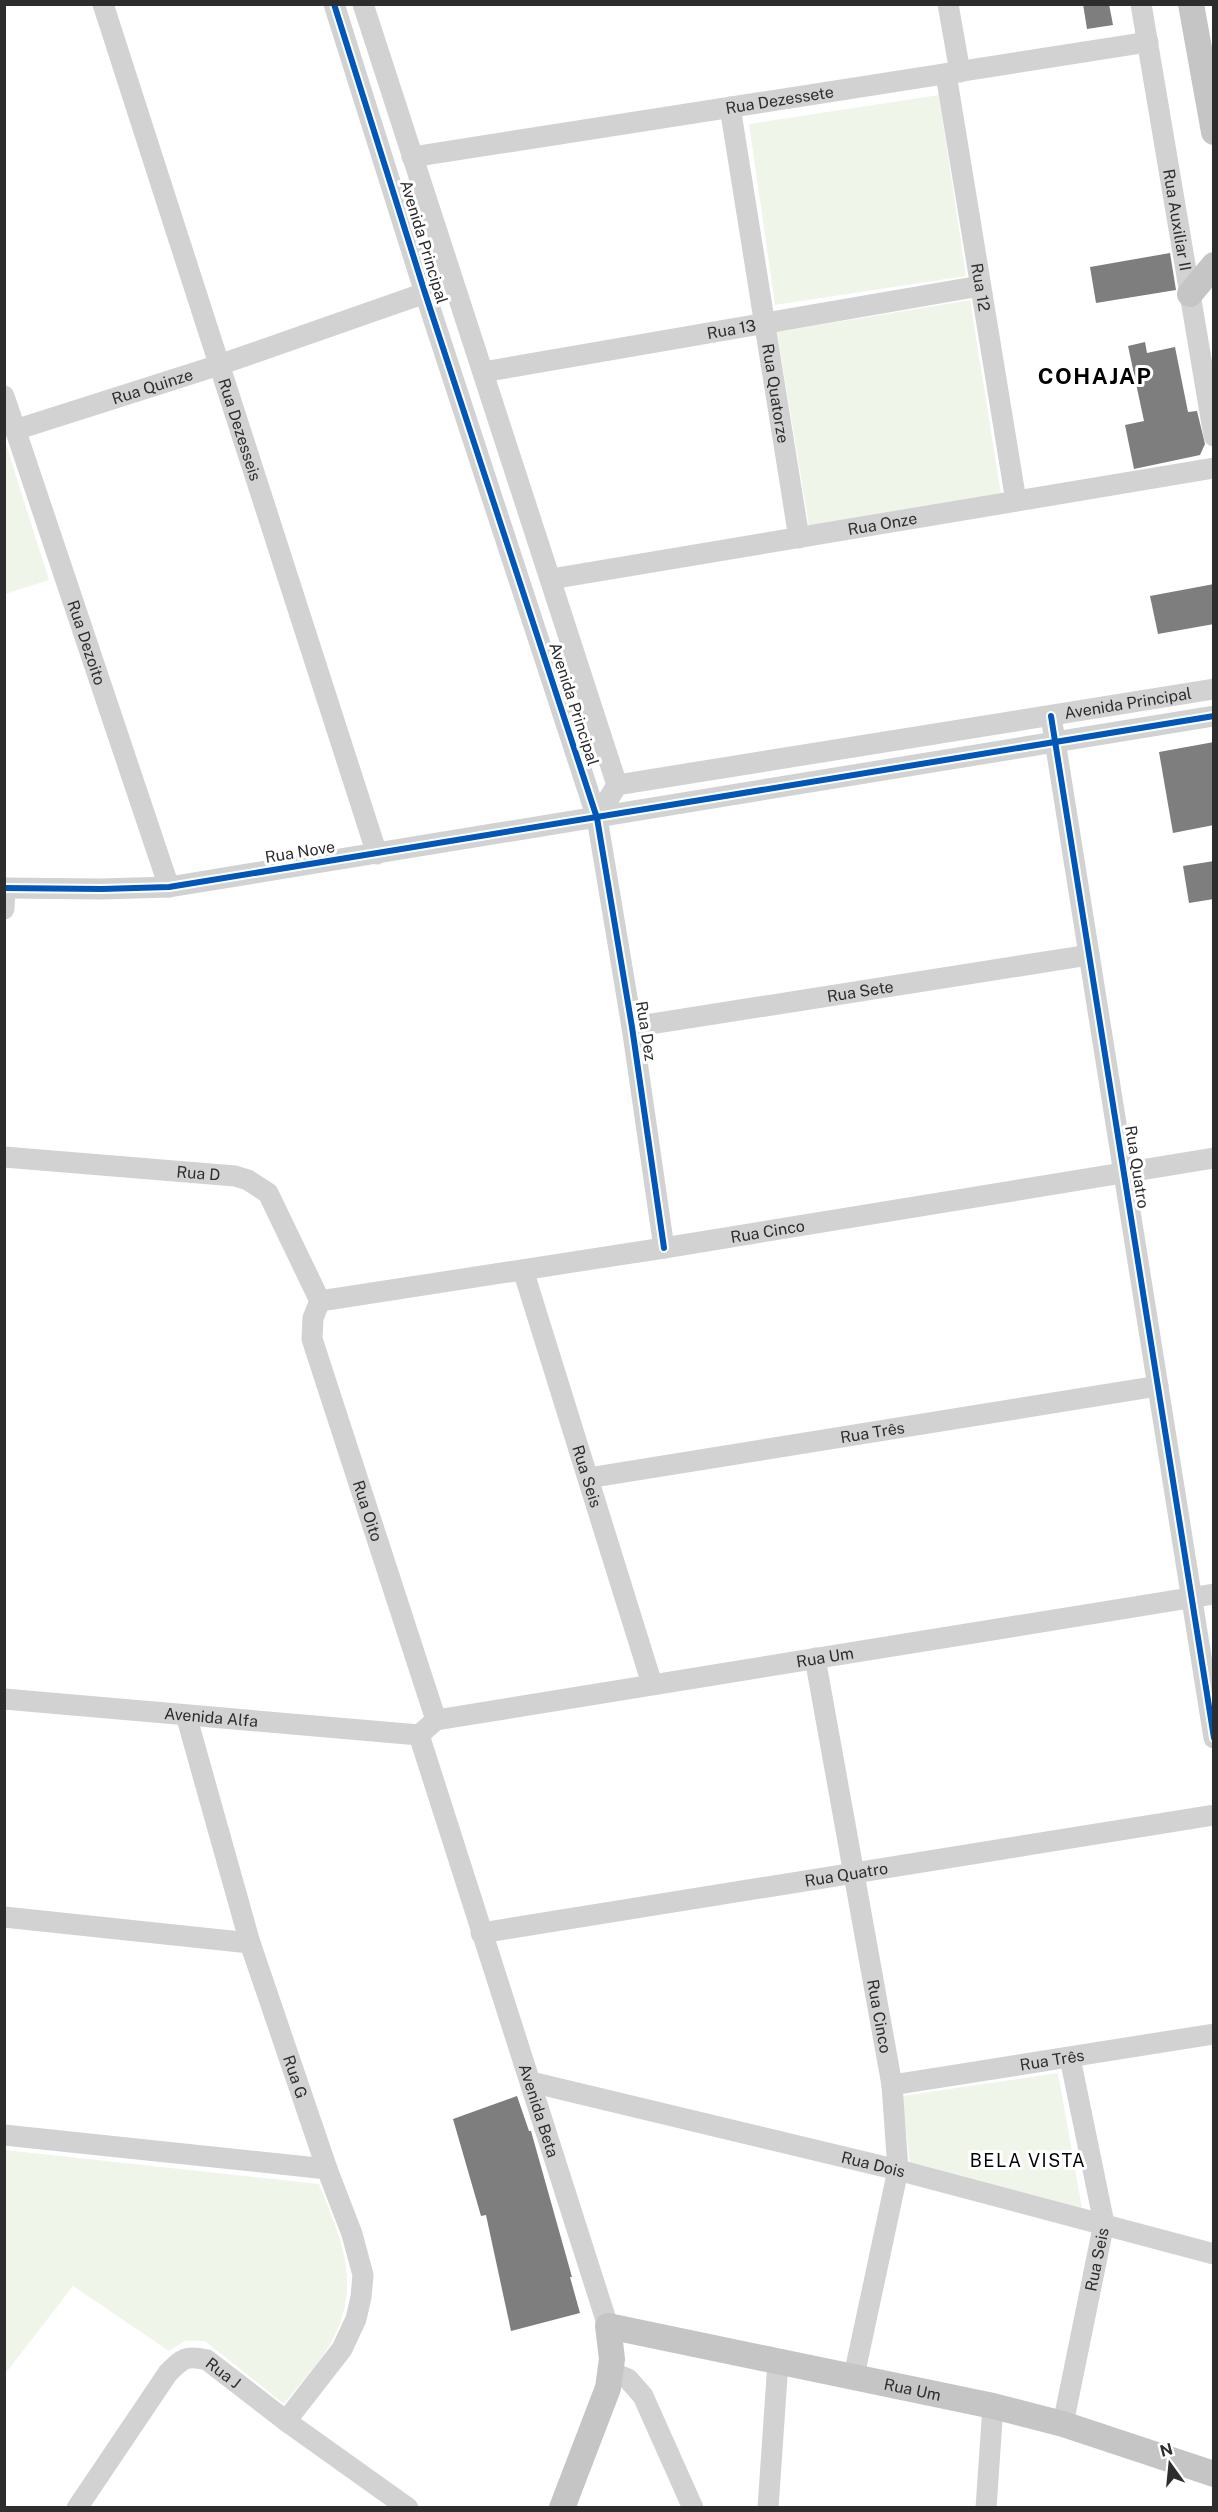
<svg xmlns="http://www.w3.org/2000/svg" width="1218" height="2512" font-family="'Public Sans',sans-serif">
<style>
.green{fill:#f0f5ea}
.building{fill:#7e7e7e}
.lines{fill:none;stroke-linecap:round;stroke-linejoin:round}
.minor{stroke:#d2d2d2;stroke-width:21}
.major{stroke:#c5c5c5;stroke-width:26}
.cycleway-casing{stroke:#fff;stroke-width:10}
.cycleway{stroke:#0057b8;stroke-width:6}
.labels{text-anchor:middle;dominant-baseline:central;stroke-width:6;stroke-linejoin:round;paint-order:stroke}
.street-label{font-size:16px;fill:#2d2d2d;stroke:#fff}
.neighbourhood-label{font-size:18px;letter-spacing:1.5px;fill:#000;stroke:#fff}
.district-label{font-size:22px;font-weight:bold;letter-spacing:1.5px;fill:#000;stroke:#fff}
</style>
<rect width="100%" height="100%" fill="#fff"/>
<g class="green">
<polygon points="939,95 966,276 775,305 749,124"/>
<polygon points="970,300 1001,494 809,526 777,332"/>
<polygon points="5,441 49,580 5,594 4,594"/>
<polygon points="1058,2073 1082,2208 910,2163 902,2096"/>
<path d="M5 2150 319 2184C340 2237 362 2281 334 2337 324 2358 299 2385 284 2404L205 2341H185L169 2351 73 2286 5 2374Z"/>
</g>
<g class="building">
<polygon points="1083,4 1109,4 1113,25 1087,29"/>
<polygon points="1170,253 1176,290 1096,303 1090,267"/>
<polygon points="1145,342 1147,353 1175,347 1188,412 1197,411 1205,444 1200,455 1134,469 1125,425 1144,421 1128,346"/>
<polygon points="1214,584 1214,624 1158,634 1150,596"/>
<polygon points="1214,742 1214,825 1173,833 1159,752"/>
<polygon points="1214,861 1214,899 1189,903 1183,866"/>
<polygon points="517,2096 529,2131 531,2131 572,2277 570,2277 580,2313 511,2331 486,2215 481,2216 453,2119"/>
</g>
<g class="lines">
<g class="minor">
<path id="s1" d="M103 4 377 854"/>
<polyline points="334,4 425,293 597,818 632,1027 664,1248"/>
<polyline points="363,4 617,785"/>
<polyline points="948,4 960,72"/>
<path id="s2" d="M1141 4 1214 436"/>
<path id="s3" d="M946 74 1016 501"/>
<path id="s4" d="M730 107 799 538"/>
<path id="s5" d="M412 157 1148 42"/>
<path id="s6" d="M483 372 980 286"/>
<path id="s7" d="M4 396 169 887"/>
<path id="s8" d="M15 430 219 365 425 293"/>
<path id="s9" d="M551 579 1214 468"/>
<polyline points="1051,716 1214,1738"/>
<path id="s10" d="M597 818 617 785 1214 689"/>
<polyline points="4,888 102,889 169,887 1214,716"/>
<polyline points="4,909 5,888"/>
<path id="s11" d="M632 1027 1089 955"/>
<path id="s12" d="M4 1157 235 1176 248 1180 268 1193 320 1301"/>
<path id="s13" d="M523 1270 652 1684"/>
<path id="s14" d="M320 1301 664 1248 1214 1158"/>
<path id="s15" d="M320 1301 313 1318 312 1339 436 1720"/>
<path id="s16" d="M588 1478 1158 1386"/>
<path id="s17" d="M815 1658 892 2085 898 2170 854 2376"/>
<path id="s18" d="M4 1699 419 1735"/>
<path id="s19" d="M186 1715 250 1943 327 2169 352 2234 363 2275 361 2297 356 2319 342 2349 286 2421"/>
<path id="s20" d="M436 1720 1214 1594"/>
<path id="s21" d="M436 1720 419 1735 608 2326"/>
<polyline points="4,1917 250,1943"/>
<path id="s22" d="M481 1933 1214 1815"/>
<path id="s23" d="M531 2082 898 2170 1214 2254"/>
<path id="s24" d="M892 2085 1214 2034"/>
<polyline points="4,2135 327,2169"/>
<polyline points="611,2372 628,2379 643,2396 693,2508"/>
<path id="s25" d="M1063 2424 1104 2223 1070 2058"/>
<path id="s26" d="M77 2508 168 2373C183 2358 186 2355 207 2360L286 2421 408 2508"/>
<polyline points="768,2508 778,2362"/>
<polyline points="986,2508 993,2406"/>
</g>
<g class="major">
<polyline points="1191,4 1214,132"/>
<polyline points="1190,294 1214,265"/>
<path id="s27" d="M562 2508 608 2388 612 2359 608 2326 993 2406 1063 2424 1214 2474"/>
</g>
<defs>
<g id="cycleway">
<polyline points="334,4 425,293 597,818 632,1027 664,1248"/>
<polyline points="1051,716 1214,1738"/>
<polyline points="4,888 102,889 169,887 1214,716"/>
</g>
</defs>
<use href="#cycleway" class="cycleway-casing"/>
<use href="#cycleway" class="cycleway"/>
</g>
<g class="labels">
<g class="street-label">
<text stroke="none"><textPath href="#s5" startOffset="372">Rua Dezessete</textPath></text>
<text stroke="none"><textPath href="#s2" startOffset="219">Rua Auxiliar II</textPath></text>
<text transform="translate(424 242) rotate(73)">Avenida Principal</text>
<text stroke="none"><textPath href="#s3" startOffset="216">Rua 12</textPath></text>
<text stroke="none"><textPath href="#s6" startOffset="252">Rua 13</textPath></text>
<text stroke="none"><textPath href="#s8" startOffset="144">Rua Quinze</textPath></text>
<text stroke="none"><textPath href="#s4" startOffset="290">Rua Quatorze</textPath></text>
<text stroke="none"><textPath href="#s1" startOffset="447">Rua Dezesseis</textPath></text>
<text stroke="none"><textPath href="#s9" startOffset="336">Rua Onze</textPath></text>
<text stroke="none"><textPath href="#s7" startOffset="260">Rua Dezoito</textPath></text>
<text stroke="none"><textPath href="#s10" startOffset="556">Avenida Principal</textPath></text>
<text transform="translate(574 704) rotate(72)">Avenida Principal</text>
<text transform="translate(300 852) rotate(-9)">Rua Nove</text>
<text stroke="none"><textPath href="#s11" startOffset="231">Rua Sete</textPath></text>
<text transform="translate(646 1031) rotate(81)">Rua Dez</text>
<text transform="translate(1137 1167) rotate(81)">Rua Quatro</text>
<text stroke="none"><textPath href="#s12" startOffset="195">Rua D</textPath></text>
<text stroke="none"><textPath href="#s14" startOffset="453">Rua Cinco</textPath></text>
<text stroke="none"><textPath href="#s16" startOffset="288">Rua Três</textPath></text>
<text stroke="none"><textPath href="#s13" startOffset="216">Rua Seis</textPath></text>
<text stroke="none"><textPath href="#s15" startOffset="220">Rua Oito</textPath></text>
<text stroke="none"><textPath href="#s20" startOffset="394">Rua Um</textPath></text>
<text stroke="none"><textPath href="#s18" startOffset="208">Avenida Alfa</textPath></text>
<text stroke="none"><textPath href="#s22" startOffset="370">Rua Quatro</textPath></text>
<text stroke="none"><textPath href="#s17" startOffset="364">Rua Cinco</textPath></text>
<text stroke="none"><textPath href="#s24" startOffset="162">Rua Três</textPath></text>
<text stroke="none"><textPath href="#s19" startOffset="378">Rua G</textPath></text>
<text stroke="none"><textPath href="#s21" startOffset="417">Avenida Beta</textPath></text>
<text stroke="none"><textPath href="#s23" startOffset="352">Rua Dois</textPath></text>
<text stroke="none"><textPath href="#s25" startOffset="168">Rua Seis</textPath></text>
<text stroke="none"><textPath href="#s26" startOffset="228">Rua J</textPath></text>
<text stroke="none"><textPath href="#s27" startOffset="502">Rua Um</textPath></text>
</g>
<g class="neighbourhood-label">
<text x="1028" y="2160">BELA VISTA</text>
</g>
<g class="district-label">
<text x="1095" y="376">COHAJAP</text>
</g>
</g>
<rect width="1218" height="2512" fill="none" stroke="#2d2d2d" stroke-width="12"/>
<g transform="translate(1170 2464) rotate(345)" stroke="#ffffff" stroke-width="4.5" paint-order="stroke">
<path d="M0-4.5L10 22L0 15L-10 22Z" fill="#2d2d2d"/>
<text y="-9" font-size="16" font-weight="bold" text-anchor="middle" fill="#2d2d2d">N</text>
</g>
</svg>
